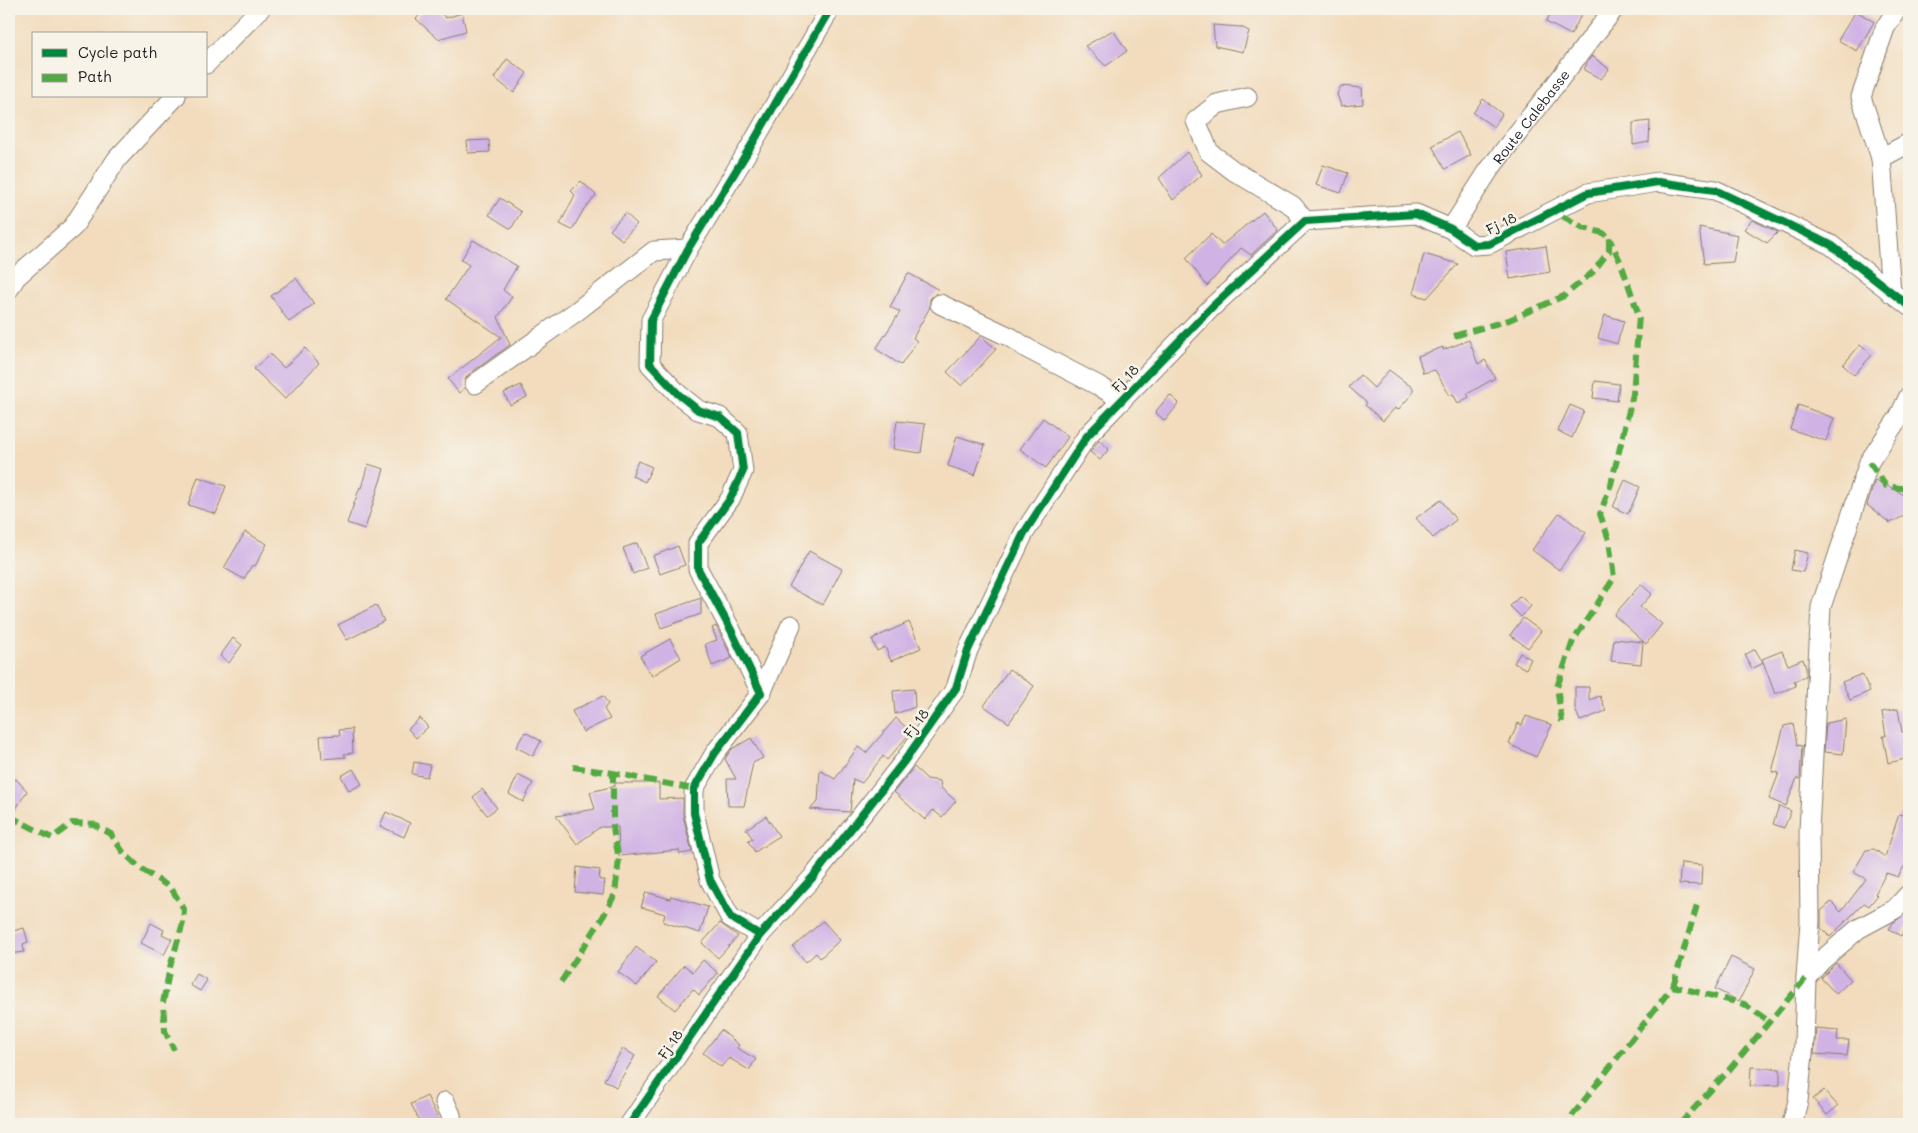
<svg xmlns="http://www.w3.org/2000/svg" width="1918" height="1133" font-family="Mali,sans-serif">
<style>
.building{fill:#d0b2e5}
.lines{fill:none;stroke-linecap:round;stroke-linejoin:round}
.minor-casing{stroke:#877c6c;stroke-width:21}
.minor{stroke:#fff;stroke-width:19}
.quiet{stroke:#52a943;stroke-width:6;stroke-dasharray:12 6;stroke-linecap:butt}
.cycleway-casing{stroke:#f7f3e8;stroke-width:11}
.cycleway{stroke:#00873e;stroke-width:8}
.labels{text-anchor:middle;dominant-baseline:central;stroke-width:5;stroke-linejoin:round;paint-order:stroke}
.street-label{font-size:14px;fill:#1c1c1c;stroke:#f7f3e8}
</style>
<rect width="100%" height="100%" fill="#f7f3e8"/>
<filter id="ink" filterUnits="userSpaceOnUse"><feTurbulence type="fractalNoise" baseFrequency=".02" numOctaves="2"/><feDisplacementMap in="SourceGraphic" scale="10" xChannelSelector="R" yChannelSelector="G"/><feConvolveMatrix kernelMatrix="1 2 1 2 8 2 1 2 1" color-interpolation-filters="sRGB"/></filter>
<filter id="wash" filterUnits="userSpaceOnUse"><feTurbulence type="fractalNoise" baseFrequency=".0096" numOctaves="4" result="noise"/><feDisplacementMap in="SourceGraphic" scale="20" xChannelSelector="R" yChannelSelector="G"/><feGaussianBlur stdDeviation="1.12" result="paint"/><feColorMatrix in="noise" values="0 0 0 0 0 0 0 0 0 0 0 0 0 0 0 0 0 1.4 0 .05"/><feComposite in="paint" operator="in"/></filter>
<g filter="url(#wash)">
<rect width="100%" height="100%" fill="#f2dcbd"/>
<g id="blocks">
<g class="building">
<polygon points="425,9 436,9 446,18 462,13 466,31 438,39 416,19"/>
<polygon points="1553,9 1584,9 1571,35 1546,22"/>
<polygon points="1856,11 1874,22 1857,51 1838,40"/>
<polygon points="1213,25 1241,27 1249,31 1243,52 1215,46"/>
<polygon points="1113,30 1127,51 1106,66 1085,46"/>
<polygon points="1592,56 1609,69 1601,79 1584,70 1587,62"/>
<polygon points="507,59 527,73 514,93 494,78"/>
<polygon points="1341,86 1362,88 1363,104 1341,106 1337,94"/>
<polygon points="1483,99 1502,114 1494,127 1473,113"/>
<polygon points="1650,121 1649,142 1633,145 1633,123"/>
<polygon points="1458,132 1471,155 1445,169 1432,146"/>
<polygon points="489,140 490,152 468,153 467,141"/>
<polygon points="1187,152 1202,175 1173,200 1159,178"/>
<polygon points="1323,165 1348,173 1341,193 1316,185"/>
<polygon points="581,181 596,195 584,209 572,230 560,224 575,195 571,191"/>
<polygon points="500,198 521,212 511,229 489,215"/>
<polygon points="1263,211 1278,230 1251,255 1241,248 1207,286 1186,258 1211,234 1222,245"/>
<polygon points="625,213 637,224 622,240 610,230"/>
<polygon points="1752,220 1778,232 1767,243 1744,229"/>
<polygon points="1699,227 1738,235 1733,262 1704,264"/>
<polygon points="473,240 517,266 503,290 512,297 498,317 510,345 468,375 465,380 465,388 459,393 448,379 501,337 446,299 469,265 461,260"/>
<polygon points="1546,246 1550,272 1510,279 1506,252"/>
<polygon points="1424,254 1458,264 1427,298 1413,294"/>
<polygon points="908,273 939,290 930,299 930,307 913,338 917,341 901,365 876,349 900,312 890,307"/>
<polygon points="296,278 314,304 289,322 271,296"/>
<polygon points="1605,315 1624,321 1617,344 1598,338"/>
<polygon points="981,336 996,349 962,386 947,372"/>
<polygon points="1469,340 1478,364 1485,360 1495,378 1467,394 1469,397 1458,403 1453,394 1450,396 1435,370 1423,373 1418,356 1443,347 1443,350"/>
<polygon points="1860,345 1872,355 1854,375 1843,365"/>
<polygon points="305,348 319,363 285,399 254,369 270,354 284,368"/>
<polygon points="1389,370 1413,388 1413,393 1398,410 1395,408 1383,421 1365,405 1367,403 1349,387 1360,375 1374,388"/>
<polygon points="1595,381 1619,384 1617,401 1593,398"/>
<polygon points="521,385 527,397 510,405 504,393"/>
<polygon points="1170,395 1179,403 1165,421 1155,412"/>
<polygon points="1570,405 1584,411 1572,438 1558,431"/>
<polygon points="1798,405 1834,418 1826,441 1790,429"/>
<polygon points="1043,418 1068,437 1046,468 1020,449"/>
<polygon points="897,421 925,424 921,453 893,449"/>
<polygon points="957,436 985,445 975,475 948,466"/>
<polygon points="1099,440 1109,449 1100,460 1090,452"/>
<polygon points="638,461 652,467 645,482 632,476"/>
<polygon points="368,464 384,469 365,529 347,523 360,487 361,488"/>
<polygon points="198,477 226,486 216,514 188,505"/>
<polygon points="1625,480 1640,487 1628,514 1613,507"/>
<polygon points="1875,480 1898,491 1909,499 1909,510 1906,515 1890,523 1867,505"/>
<polygon points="1441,500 1456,520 1433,538 1416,518"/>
<polygon points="1559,513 1586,533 1559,570 1532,550"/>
<polygon points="245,532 267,544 255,566 252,565 244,579 224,568"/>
<polygon points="637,543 647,568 633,574 623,548"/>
<polygon points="678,546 685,565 660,574 653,556"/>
<polygon points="1795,550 1808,553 1803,572 1791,570"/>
<polygon points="809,551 842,569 823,605 789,587"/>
<polygon points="1641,584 1652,594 1640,607 1662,624 1646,644 1614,615"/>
<polygon points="1520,596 1531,606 1521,617 1510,606"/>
<polygon points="701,598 701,614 661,628 656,614"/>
<polygon points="376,605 384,621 347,640 338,625"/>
<polygon points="1523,618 1541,631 1528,648 1510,635"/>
<polygon points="909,622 921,648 891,661 885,647 877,651 872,639"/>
<polygon points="716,626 732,658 712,666 705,644 717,640 712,628"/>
<polygon points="233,638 242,645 229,663 220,656"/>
<polygon points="670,639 681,658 652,676 640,656"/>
<polygon points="1614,639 1643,642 1641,664 1611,661"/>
<polygon points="1755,649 1763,663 1752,669 1745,655"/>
<polygon points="1782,651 1788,665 1803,659 1806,668 1806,676 1794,681 1796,686 1775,694 1762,659"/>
<polygon points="1520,653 1531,659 1526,669 1514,663"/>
<polygon points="1009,669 1034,686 1009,723 984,706"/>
<polygon points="1862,674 1870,691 1850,700 1842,682"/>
<polygon points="1575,687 1589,687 1589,700 1600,696 1606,711 1580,721 1575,709"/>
<polygon points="914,689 915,707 895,714 893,691"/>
<polygon points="603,696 608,704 604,709 610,719 583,732 572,711"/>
<polygon points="1898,709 1902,732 1909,731 1909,758 1888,763 1883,736 1886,736 1882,712"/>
<polygon points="1526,716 1552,725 1536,757 1509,744 1518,723 1522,725"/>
<polygon points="420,718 428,727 416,738 408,729"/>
<polygon points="896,718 911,732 887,760 883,756 862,783 853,779 850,812 810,809 818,802 820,770 835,779 858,747 866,753"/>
<polygon points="1846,719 1843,754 1824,752 1826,723"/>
<polygon points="1793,724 1797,745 1802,746 1800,779 1797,778 1786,806 1769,799 1779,773 1772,772 1784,726"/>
<polygon points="352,729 353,753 344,754 346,757 322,759 320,736 340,735 339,730"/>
<polygon points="525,732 541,741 533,756 516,747"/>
<polygon points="751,738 763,758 753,763 744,806 728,806 727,779 736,779 725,759 732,749"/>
<polygon points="414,762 430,765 427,777 412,774"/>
<polygon points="914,767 927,779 940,781 941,788 956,801 942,817 933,810 925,820 894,792"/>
<polygon points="353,769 362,784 349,791 341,776"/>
<polygon points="518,775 533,783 523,802 509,794"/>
<polygon points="16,779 27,791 9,820 9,786"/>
<polygon points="615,783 659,783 659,799 683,798 683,815 692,852 680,854 679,850 619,856 618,827 600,827 577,844 556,816 595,809 590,792 615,786"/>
<polygon points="482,789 497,808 487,815 473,797"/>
<polygon points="1779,806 1791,811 1784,828 1773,824"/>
<polygon points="386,812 410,823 404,837 380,826"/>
<polygon points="1899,814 1909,817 1909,858 1898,877 1886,873 1875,894 1877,896 1869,906 1864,903 1830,937 1821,928 1821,911 1831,902 1841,912 1866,879 1853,872 1866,850 1874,849 1885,857"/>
<polygon points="766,816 779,836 755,852 748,841 753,839 746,829"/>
<polygon points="1681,863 1702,865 1701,885 1679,884"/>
<polygon points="577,867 600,870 599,880 605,880 603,895 575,892"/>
<polygon points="646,892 670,899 671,896 708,907 700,933 663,922 665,914 641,907"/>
<polygon points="1906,913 1909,915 1909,923 1901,936 1889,929 1893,923"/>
<polygon points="823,921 840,940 820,958 816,953 806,962 793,947"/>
<polygon points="151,923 164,930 162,934 172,939 164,955 141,943"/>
<polygon points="720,923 738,936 718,958 702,943"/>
<polygon points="24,928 28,942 23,944 24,952 9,954 9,932"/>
<polygon points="636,947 656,962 637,986 618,972"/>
<polygon points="1731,957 1755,969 1739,1001 1715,989"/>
<polygon points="703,960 718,973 699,995 693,989 675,1010 658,996 684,965 693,972"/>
<polygon points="1836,963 1851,980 1836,994 1821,978"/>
<polygon points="197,974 207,980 200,991 190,985"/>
<polygon points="1816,1028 1838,1030 1837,1040 1849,1040 1847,1056 1814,1054"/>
<polygon points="721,1030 739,1045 737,1048 756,1059 749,1070 729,1058 721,1067 703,1053"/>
<polygon points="623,1048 635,1056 616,1087 604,1080"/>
<polygon points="1751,1067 1780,1069 1780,1085 1750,1086"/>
<polygon points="1824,1090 1838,1106 1827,1115 1813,1099"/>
<polygon points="427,1096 439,1120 429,1124 421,1124 411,1104"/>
</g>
</g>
</g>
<g filter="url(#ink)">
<use href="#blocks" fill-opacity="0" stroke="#877c6c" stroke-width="1"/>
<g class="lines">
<defs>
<g id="minor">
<polyline points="206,64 260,9"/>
<polyline points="1247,97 1217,104 1196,121 1209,152 1234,171 1293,206 1305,221"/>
<polyline points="1881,158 1861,97 1885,28 1897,9"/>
<path id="s1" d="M1451 229 1489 170 1614 9"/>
<polyline points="9,289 16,277 73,227 117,159 176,96"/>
<polyline points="1891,293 1881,158 1909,143"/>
<polyline points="940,304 1010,337 1028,349 1099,386 1122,400"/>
<polyline points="475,384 577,311 654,251 688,249"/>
<polyline points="761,693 791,625"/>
<polyline points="760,935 730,917 710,880 694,813 694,789 715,753 761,693 731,630 698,569 698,543 730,499 743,471 738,433 720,417 698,410 678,394 650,364 651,320 688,249 751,146 830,9"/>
<polyline points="1806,978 1821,961 1858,929 1895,909 1909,894"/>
<polyline points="445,1102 451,1115 452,1124"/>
<polyline points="630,1124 760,935 813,877 905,760 956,688 968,650 1024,533 1087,436 1212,307 1305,221 1416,214 1451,229 1474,245 1489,244 1588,193 1658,182 1715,190 1831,245 1909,306"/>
<polyline points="1792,1124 1798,1101 1804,1044 1806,978 1810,921 1809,830 1821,607 1869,462 1899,417 1909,396"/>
</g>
</defs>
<use href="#minor" class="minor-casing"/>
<use href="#minor" class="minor"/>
<g class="quiet">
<polyline points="1454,336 1509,320 1564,296 1593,272 1609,251 1609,238 1603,233 1584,228 1553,211"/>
<polyline points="1869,462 1886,486 1909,489"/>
<polyline points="1562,722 1557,687 1573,641 1614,578 1609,540 1600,514 1611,484 1633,394 1639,316 1621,263 1609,238"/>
<polyline points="573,767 613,773 694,789"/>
<polyline points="9,816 52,838 72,823 93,824 111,834 123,852 140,868 171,888 184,909 183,923 170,967 163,1003 165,1031 174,1050"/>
<polyline points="561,982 603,917 615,894 619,859 613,828 613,773"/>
<polyline points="1673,986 1698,902"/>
<polyline points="1572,1116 1673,986 1744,1004 1770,1022"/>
<polyline points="1680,1124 1729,1070 1806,978"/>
</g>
<defs>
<g id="cycleway">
<polyline points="760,935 730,917 710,880 694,813 694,789 715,753 761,693 731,630 698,569 698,543 730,499 743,471 738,433 720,417 698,410 678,394 650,364 651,320 688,249 751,146 830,9"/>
<polyline points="630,1124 760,935 813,877 905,760 956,688 968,650 1024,533 1087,436 1212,307 1305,221 1416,214 1451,229 1474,245 1489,244 1588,193 1658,182 1715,190 1831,245 1909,306"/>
</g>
</defs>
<use href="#cycleway" class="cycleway-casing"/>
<use href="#cycleway" class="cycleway"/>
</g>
</g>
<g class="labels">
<g class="street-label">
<text stroke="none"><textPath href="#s1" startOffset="138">Route Calebasse</textPath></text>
<text transform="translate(1501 223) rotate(-26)">Fj 18</text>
<text transform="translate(1125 378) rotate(-46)">Fj 18</text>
<text transform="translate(916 723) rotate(-54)">Fj 18</text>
<text transform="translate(670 1044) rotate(-56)">Fj 18</text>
</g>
</g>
<rect width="1918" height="1133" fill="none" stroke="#f7f3e8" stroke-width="30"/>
<rect x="32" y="32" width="175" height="65" fill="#f7f3e8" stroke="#9f9d96"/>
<rect x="42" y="49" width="25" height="8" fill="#00873e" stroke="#9f9d96"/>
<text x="78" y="58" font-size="15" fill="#1c1c1c">Cycle path</text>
<rect x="42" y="74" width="25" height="8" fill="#52a943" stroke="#9f9d96"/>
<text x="78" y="82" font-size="15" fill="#1c1c1c">Path</text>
</svg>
